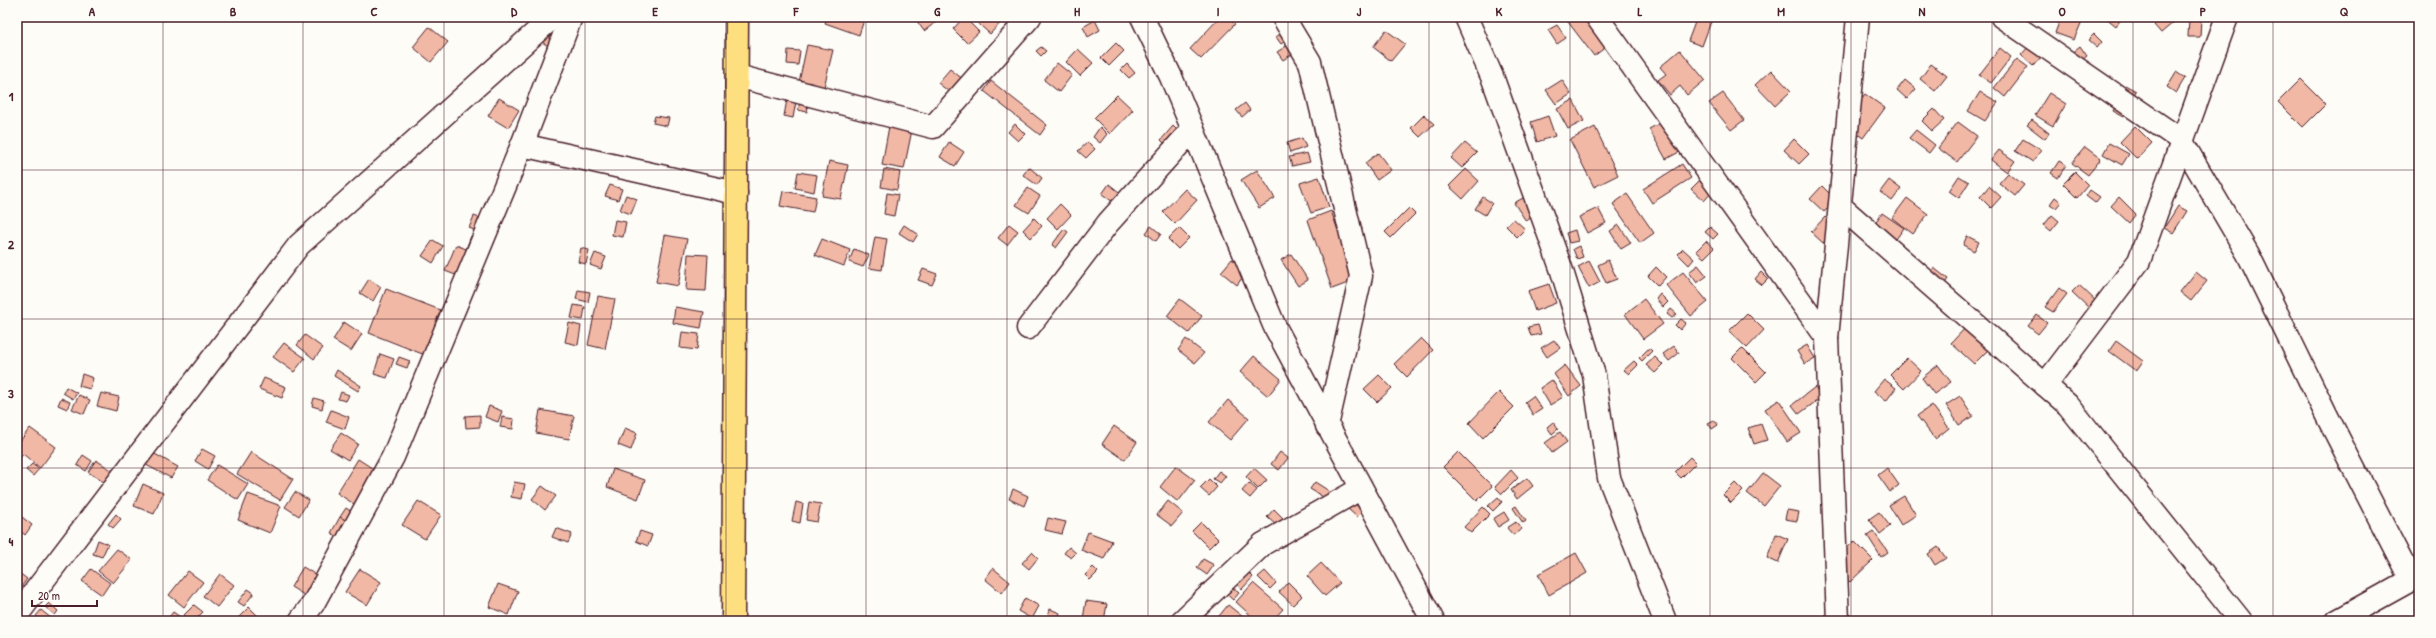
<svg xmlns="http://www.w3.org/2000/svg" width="2436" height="638" font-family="'Patrick Hand',sans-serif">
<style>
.building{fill:#f0b8a5;stroke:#4a1f2b}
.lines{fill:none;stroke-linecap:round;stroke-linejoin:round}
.street-casing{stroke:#4a1f2b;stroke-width:25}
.primary-casing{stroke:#4a1f2b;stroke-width:25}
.street{stroke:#fdfcf7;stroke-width:22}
.primary{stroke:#fedf80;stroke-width:22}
.grid{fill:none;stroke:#4a1f2b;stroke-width:1;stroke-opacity:0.55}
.neatline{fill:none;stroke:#4a1f2b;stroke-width:1.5}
.grid-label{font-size:13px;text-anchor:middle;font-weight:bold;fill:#4a1f2b}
</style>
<rect width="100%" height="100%" fill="#fdfcf7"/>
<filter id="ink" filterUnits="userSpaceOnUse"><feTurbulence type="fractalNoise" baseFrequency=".025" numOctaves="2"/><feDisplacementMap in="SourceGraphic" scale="8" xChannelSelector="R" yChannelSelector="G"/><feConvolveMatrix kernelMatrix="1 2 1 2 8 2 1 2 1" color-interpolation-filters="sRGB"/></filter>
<g filter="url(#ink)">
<g class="building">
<polygon points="827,17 865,17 859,35 825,23"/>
<polygon points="914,17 943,17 924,31"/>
<polygon points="964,17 979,32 967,43 953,29"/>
<polygon points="971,17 1006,17 990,34"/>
<polygon points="1220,17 1228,17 1235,24 1201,59 1190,49"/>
<polygon points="1567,17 1596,17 1614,41 1594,56 1565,18"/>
<polygon points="1697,17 1712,19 1702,46 1688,41"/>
<polygon points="2061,17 2070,17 2082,21 2074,40 2055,33"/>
<polygon points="2105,17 2123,17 2116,26"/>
<polygon points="2164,17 2170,17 2174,22 2161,33 2154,25"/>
<polygon points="2189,18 2201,19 2200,37 2188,37"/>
<polygon points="1095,20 1100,30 1088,37 1083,27"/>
<polygon points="1557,25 1566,38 1557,44 1548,30"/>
<polygon points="429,27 448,42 431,62 413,47"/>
<polygon points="549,27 566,39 557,52 539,40"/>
<polygon points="1386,30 1405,44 1391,61 1373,47"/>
<polygon points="1283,32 1288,39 1281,44 1276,37"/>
<polygon points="2094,34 2102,42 2097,48 2088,40"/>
<polygon points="1116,43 1124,51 1109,66 1101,58"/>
<polygon points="807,45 833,50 824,87 799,82"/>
<polygon points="1288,45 1294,53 1283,60 1277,52"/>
<polygon points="2030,45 2042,56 2033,66 2021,55"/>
<polygon points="2080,46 2087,56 2077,64 2069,55"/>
<polygon points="1041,47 1046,51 1041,56 1036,51"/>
<polygon points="2000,48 2011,57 1991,83 1979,75"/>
<polygon points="1078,49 1093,63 1080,76 1066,62"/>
<polygon points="788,50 800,51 798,65 787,64"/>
<polygon points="1680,50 1705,80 1687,95 1680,86 1670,95 1658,80 1666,74 1660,67"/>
<polygon points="2017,59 2028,67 2005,97 1994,88"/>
<polygon points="1057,63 1072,75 1059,92 1044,80"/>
<polygon points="1127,64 1135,73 1129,78 1121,70"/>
<polygon points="1931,64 1947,76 1935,91 1920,79"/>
<polygon points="950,69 964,80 953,95 938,83"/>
<polygon points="1771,70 1791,91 1775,106 1755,85"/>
<polygon points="2176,72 2185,78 2176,93 2167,87"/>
<polygon points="2301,79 2326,104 2303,127 2278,102"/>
<polygon points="1562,80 1571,94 1556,104 1546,90"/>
<polygon points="1905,80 1916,89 1907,99 1897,90"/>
<polygon points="991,81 1047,125 1040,135 984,91"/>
<polygon points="2125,85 2136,91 2124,117 2113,111"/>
<polygon points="1980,92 1998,102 1985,121 1968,111"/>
<polygon points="1723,93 1744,120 1731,130 1709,103"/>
<polygon points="2049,93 2066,104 2053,126 2035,115"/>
<polygon points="788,94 797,96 793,118 784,116"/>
<polygon points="1865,94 1885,108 1863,138 1843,124"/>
<polygon points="1117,95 1133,110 1110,134 1094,118"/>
<polygon points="499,98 519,110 508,128 488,116"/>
<polygon points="801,98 809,99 807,112 798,110"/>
<polygon points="1573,100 1584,121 1568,129 1557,109"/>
<polygon points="1245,103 1250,110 1242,117 1236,110"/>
<polygon points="1934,109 1944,120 1932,131 1922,121"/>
<polygon points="1424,115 1434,124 1420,137 1411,128"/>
<polygon points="655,116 669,118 667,126 653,123"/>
<polygon points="1548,116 1555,136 1537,142 1531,122"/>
<polygon points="1668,119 1685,149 1666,159 1649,129"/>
<polygon points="2032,120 2049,133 2045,139 2027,125"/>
<polygon points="1958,122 1977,136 1957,162 1938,148"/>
<polygon points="1015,124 1025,134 1018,141 1008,132"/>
<polygon points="889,126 912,130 904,169 882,165"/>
<polygon points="1173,126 1180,133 1167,146 1161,140"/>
<polygon points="2135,126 2152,143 2137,159 2120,142"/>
<polygon points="1100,127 1107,134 1100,143 1093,137"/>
<polygon points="1595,127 1618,175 1594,187 1570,140"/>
<polygon points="1916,130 1935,145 1929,153 1909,138"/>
<polygon points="1302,138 1306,147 1290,153 1287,143"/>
<polygon points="1794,139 1809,154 1799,164 1784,150"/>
<polygon points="2023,139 2041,150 2033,162 2015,151"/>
<polygon points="949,142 964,152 955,166 940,157"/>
<polygon points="1088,142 1095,149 1086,158 1078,151"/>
<polygon points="1465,143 1477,153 1462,168 1451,158"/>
<polygon points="2109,143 2129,154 2122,165 2103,154"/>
<polygon points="2085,147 2101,159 2088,175 2072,163"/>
<polygon points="1999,150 2015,161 2007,172 1991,160"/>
<polygon points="1307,153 1310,162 1292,166 1289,157"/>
<polygon points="1378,153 1391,170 1377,180 1365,163"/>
<polygon points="829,161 848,165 841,199 822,196"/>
<polygon points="2059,161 2066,165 2058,178 2051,173"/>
<polygon points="1682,164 1691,178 1652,203 1643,189"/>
<polygon points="1029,167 1042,178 1037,185 1023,175"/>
<polygon points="884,169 900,172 897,190 881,187"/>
<polygon points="1466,169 1479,181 1463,199 1449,186"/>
<polygon points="1257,170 1275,198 1259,208 1241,180"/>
<polygon points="798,172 817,175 814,192 795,188"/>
<polygon points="2075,172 2088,185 2077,198 2063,184"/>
<polygon points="2008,173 2024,185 2015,196 1999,183"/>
<polygon points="1959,176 1969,182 1959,198 1949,191"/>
<polygon points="1319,177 1329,207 1311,213 1300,183"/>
<polygon points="1700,180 1712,192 1704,201 1691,189"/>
<polygon points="1889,180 1901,189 1892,201 1880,192"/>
<polygon points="1109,184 1124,196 1117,205 1102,194"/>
<polygon points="610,185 622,189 618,200 605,196"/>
<polygon points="1822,186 1836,200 1824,212 1810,199"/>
<polygon points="1989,186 2001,197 1991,208 1980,197"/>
<polygon points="1028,188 1040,196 1029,213 1016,205"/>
<polygon points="1185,189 1197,200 1175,224 1163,212"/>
<polygon points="2090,190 2100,197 2095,203 2086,196"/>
<polygon points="783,191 816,197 813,212 780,206"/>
<polygon points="887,193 898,195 894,216 884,214"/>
<polygon points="1627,194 1654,233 1640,243 1613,204"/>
<polygon points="626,195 637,199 631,214 620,210"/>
<polygon points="1483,197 1492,203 1485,215 1475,209"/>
<polygon points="2055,197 2061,202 2056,208 2050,204"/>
<polygon points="2119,197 2136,214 2129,223 2111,206"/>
<polygon points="1523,198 1534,216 1526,221 1514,203"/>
<polygon points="1907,198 1928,214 1913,234 1892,218"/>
<polygon points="1060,204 1071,215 1058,229 1047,218"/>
<polygon points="2178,206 2187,211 2173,233 2164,228"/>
<polygon points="1409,208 1415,214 1391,238 1385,232"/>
<polygon points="1598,208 1606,223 1587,233 1579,217"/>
<polygon points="1331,211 1356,280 1332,289 1308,220"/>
<polygon points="1882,213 1904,228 1894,242 1872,227"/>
<polygon points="2052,215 2059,221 2051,231 2044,225"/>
<polygon points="474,216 487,221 482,233 469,228"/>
<polygon points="1825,217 1837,229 1823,243 1811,232"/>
<polygon points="1034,218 1042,226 1031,238 1023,230"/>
<polygon points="1514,219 1525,229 1517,237 1506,226"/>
<polygon points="615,220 626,222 623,237 612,235"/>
<polygon points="1009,224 1018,231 1007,245 998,238"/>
<polygon points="904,225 918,234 913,242 899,233"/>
<polygon points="1619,225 1631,243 1621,249 1610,231"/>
<polygon points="1151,226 1161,234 1156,241 1146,233"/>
<polygon points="1710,227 1718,234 1713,239 1705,232"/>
<polygon points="1179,228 1189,238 1178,249 1168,239"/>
<polygon points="1064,229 1068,232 1056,248 1052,245"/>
<polygon points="1575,230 1578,241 1569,243 1566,233"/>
<polygon points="665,235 687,239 678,286 656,282"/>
<polygon points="471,236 481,240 466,279 445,271 456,245 466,249"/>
<polygon points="1967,236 1979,242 1974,251 1963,245"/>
<polygon points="875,237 887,239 882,270 869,268"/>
<polygon points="822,239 850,250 844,266 815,255"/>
<polygon points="433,240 443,246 433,263 422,256"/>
<polygon points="1706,241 1714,248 1704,258 1696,251"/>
<polygon points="1579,246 1583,257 1577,259 1573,249"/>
<polygon points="581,248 589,250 586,264 578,262"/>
<polygon points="854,249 869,255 863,267 849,262"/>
<polygon points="1683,249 1694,259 1689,265 1678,254"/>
<polygon points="595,253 606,257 601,269 590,265"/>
<polygon points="688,254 708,255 706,291 686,290"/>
<polygon points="1291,254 1308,280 1298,286 1281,260"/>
<polygon points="1232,259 1247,271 1237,285 1221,272"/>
<polygon points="1608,260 1617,279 1606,283 1598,265"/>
<polygon points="1589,261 1600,282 1589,288 1578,267"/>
<polygon points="1698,265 1707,276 1697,283 1689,272"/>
<polygon points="1656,267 1666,277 1658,286 1648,276"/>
<polygon points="1934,268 1948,279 1943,286 1929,275"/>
<polygon points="923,269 937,274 932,285 918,280"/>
<polygon points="1683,272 1708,302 1691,316 1666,285"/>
<polygon points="1761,272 1768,279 1762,285 1755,279"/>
<polygon points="2196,272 2207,281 2191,301 2180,292"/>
<polygon points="369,279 381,287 373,301 360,293"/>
<polygon points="1549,284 1556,303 1535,311 1528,291"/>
<polygon points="2079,285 2097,302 2090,309 2072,292"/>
<polygon points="2059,288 2067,294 2053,312 2045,307"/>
<polygon points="386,289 443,311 425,355 369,333"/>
<polygon points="578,290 590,292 588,302 576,299"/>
<polygon points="1660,294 1668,302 1663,307 1656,299"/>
<polygon points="598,296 615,299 605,349 588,345"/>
<polygon points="1180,299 1202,316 1189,333 1167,316"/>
<polygon points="1644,299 1663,324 1643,339 1625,314"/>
<polygon points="574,305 585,307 583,320 571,318"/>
<polygon points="675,307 704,312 701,328 673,323"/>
<polygon points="1671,309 1677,314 1672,318 1667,314"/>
<polygon points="1747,313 1764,330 1747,348 1729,331"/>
<polygon points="2037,315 2047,323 2038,334 2028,326"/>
<polygon points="1681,319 1686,323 1680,330 1675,325"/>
<polygon points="344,322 362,334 351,351 333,340"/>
<polygon points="569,323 581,326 578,345 565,342"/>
<polygon points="1538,325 1541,334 1531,336 1528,327"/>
<polygon points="1967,326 1990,348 1974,364 1951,343"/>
<polygon points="682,332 699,334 697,350 680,348"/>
<polygon points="305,335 323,348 314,359 297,345"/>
<polygon points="1421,338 1433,350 1407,377 1394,364"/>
<polygon points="1186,339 1204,353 1195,363 1178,350"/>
<polygon points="1554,340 1560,348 1547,357 1541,348"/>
<polygon points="2116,341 2143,361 2136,371 2109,351"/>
<polygon points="284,343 305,358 294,372 273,357"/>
<polygon points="1807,345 1815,358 1805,364 1797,351"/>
<polygon points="1674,346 1679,353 1669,361 1663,354"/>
<polygon points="1649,348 1652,351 1642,361 1639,358"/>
<polygon points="1742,348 1766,372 1756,382 1732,358"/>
<polygon points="380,354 394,359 387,378 374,374"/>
<polygon points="1254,356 1281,379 1268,396 1240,372"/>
<polygon points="399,357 410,361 407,368 396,364"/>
<polygon points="1655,357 1663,365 1655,373 1646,365"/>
<polygon points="1907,358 1921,371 1904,389 1890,375"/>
<polygon points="1634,361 1638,365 1629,374 1624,370"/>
<polygon points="1565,365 1581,386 1569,396 1554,374"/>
<polygon points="1938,365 1951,382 1934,394 1922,378"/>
<polygon points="337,370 361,386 358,391 334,376"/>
<polygon points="82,374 93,378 90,389 79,386"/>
<polygon points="1379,375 1392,388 1377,402 1364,389"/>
<polygon points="264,378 286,387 282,398 259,389"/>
<polygon points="1884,379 1896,388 1886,401 1874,391"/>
<polygon points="1552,380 1563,397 1550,405 1540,388"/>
<polygon points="66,387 77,393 73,399 63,393"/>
<polygon points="1815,387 1822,397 1799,414 1792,405"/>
<polygon points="341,392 349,395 346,401 338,399"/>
<polygon points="1499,392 1514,407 1483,438 1469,423"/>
<polygon points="101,393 119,397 116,411 97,406"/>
<polygon points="79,395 90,400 84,414 72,409"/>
<polygon points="1533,396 1542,409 1533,415 1525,402"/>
<polygon points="1960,396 1973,416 1959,425 1946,405"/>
<polygon points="61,398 70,402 67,409 58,405"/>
<polygon points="314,398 324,401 322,409 312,406"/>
<polygon points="1228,400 1249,418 1230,440 1209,422"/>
<polygon points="1779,400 1801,433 1787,442 1765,409"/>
<polygon points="1932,405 1949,428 1935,439 1917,416"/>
<polygon points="489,406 502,411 498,422 485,417"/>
<polygon points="331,410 349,417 345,429 326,422"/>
<polygon points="540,410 574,416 569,439 536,433"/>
<polygon points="480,415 480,427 466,428 465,416"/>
<polygon points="502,417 514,419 513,429 500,427"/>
<polygon points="1714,420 1718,425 1712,429 1708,423"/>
<polygon points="1553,422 1558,429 1552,434 1547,427"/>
<polygon points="1761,424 1767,440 1754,444 1748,428"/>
<polygon points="1114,426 1137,442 1125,460 1102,444"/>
<polygon points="30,428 56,447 40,468 23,454 17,462 17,445"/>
<polygon points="625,428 637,433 631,450 618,445"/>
<polygon points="1560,432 1567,442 1552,453 1545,443"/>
<polygon points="341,433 358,444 348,460 330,449"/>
<polygon points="202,449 215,456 208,469 195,461"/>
<polygon points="251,452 293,479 280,500 237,474"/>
<polygon points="1280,452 1288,458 1279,470 1271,464"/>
<polygon points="1458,452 1492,486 1477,501 1443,467"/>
<polygon points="153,453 178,467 171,478 146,465"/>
<polygon points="83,455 92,461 86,471 77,465"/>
<polygon points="1690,457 1696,463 1681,478 1675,472"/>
<polygon points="358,459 375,470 354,504 337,493"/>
<polygon points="96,460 113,471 105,483 88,472"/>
<polygon points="32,464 39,469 33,476 26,470"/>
<polygon points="217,465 248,484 238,500 207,480"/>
<polygon points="1176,466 1195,480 1178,502 1160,487"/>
<polygon points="1254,468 1267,480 1258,489 1246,477"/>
<polygon points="1887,468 1899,485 1890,492 1878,475"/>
<polygon points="613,469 645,480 638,499 607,487"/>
<polygon points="1511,470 1518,478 1502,494 1495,487"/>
<polygon points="1219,471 1226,476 1220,483 1213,479"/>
<polygon points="1763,473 1780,486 1764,506 1747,493"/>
<polygon points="1527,478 1533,486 1517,499 1511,490"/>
<polygon points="1209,479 1217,487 1209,496 1200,488"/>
<polygon points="514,482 525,484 522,499 511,497"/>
<polygon points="1315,482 1329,491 1325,498 1310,489"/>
<polygon points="1249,483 1257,490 1250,498 1242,491"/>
<polygon points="1735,483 1743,491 1731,503 1723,495"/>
<polygon points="143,484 163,493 154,514 134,506"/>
<polygon points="542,486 556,496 545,510 532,499"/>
<polygon points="1013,489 1028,496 1024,506 1009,499"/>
<polygon points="295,492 309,500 299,516 285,507"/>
<polygon points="248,494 281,506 270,533 238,520"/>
<polygon points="1904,496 1916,515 1901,525 1889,505"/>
<polygon points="1498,497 1502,502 1493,511 1488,506"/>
<polygon points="418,501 441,515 425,539 402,525"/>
<polygon points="1168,501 1183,513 1172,526 1157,515"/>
<polygon points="796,502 803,504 800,523 792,521"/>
<polygon points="809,502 821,504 817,522 806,520"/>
<polygon points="1354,503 1363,511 1357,517 1348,509"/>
<polygon points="1516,506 1526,521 1523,523 1513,508"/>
<polygon points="1483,507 1490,514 1471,533 1464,527"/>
<polygon points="346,508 352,512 347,521 340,517"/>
<polygon points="1274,509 1284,519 1277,526 1267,517"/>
<polygon points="1787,510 1799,512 1797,521 1785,519"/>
<polygon points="1504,512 1509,520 1498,527 1493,519"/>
<polygon points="1879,512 1890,526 1880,534 1869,519"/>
<polygon points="116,514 121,519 113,528 108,524"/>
<polygon points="22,517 32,525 25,535 17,528 17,523"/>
<polygon points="340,517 347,521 337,537 331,533"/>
<polygon points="1048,518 1066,522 1062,534 1045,530"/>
<polygon points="1201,522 1218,539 1209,548 1192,531"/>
<polygon points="1516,522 1522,529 1513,535 1507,528"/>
<polygon points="556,528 572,534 568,543 552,537"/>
<polygon points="640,531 652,535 648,546 636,541"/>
<polygon points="1873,531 1888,552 1881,557 1867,535"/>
<polygon points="1088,532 1112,541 1104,559 1081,550"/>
<polygon points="1776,534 1788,539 1778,563 1767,558"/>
<polygon points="98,540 108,544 102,557 93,554"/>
<polygon points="1854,541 1873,560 1850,582 1832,564"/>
<polygon points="1069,547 1076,553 1071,558 1064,553"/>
<polygon points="1938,547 1946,558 1935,565 1928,554"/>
<polygon points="117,549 132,560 113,583 98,571"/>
<polygon points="1032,552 1038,558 1029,569 1022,563"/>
<polygon points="1576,553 1587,573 1549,595 1538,574"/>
<polygon points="1203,559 1214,565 1207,575 1197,568"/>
<polygon points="1321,563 1340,583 1325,596 1307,576"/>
<polygon points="303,567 321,578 309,598 291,587"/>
<polygon points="1093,567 1098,572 1090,580 1085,575"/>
<polygon points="993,568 1010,582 1002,593 985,579"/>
<polygon points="1244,568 1253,577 1242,589 1233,581"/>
<polygon points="91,569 110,583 102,595 82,581"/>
<polygon points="360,569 381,582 367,605 345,592"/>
<polygon points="188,571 203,582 184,607 169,595"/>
<polygon points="1265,571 1276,583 1270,589 1258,577"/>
<polygon points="18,572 27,579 21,587 17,583"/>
<polygon points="220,574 234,585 217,607 203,596"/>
<polygon points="1288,582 1302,596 1293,605 1279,592"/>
<polygon points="1253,583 1283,609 1272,621 1257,621 1236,602"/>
<polygon points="498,584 518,591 509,615 489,607"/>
<polygon points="1229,584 1239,593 1233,600 1223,591"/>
<polygon points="248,589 254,593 244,606 238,602"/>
<polygon points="1025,598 1039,606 1032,619 1018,611"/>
<polygon points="1086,601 1107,604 1104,621 1083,619"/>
<polygon points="49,603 58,611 55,615 45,607"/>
<polygon points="194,605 203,612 194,621 190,621 184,615"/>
<polygon points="1228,605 1248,621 1215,621"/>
<polygon points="249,607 262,620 261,621 242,621 238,618"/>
<polygon points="1050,609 1060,613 1058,621 1046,621"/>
<polygon points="41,610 52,619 50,621 42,621 36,616"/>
<polygon points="173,612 183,619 182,621 166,621"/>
</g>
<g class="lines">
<defs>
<g id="street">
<polyline points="1142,17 1171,77 1274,325 1433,621"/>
<polyline points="1283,17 1310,62 1361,276 1327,426"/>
<polyline points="1466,17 1493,79 1561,268 1594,375 1609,478 1665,621"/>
<polyline points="1597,17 1827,338"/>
<polyline points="2002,17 2181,140 2248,254 2327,416 2411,580 2337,621"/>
<polyline points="737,76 933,127 1030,17"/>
<polyline points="522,145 736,193"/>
<polyline points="1840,206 2068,405 2241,621"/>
<polyline points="1028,328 1108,223 1193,129"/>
<polyline points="2045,385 2139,261 2227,17"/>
<polyline points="17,615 299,245 553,17"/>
<polyline points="300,621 313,604 393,457 522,145 571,17"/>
<polyline points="1182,621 1263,544 1360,489"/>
<polyline points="1838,621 1827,338 1858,17"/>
</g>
<polyline id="primary" points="733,621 737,17"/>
</defs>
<use href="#street" class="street-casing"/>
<use href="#primary" class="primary-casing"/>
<use href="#street" class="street"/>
<use href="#primary" class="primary"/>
</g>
</g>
<path class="grid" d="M163 17V621M303 17V621M444 17V621M585 17V621M726 17V621M866 17V621M1007 17V621M1148 17V621M1288 17V621M1429 17V621M1570 17V621M1710 17V621M1851 17V621M1992 17V621M2133 17V621M2273 17V621M17 170H2419M17 319H2419M17 468H2419"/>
<rect width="2436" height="638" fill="none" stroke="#fdfcf7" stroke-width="44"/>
<path d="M32 600v6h65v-6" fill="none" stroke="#4a1f2b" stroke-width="2"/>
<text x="38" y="600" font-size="12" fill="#4a1f2b" stroke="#fdfcf7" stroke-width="3" paint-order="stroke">20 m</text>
<rect x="22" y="22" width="2392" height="594" class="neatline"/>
<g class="grid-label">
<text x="92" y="16">A</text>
<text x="233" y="16">B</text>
<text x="374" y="16">C</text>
<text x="514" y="16">D</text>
<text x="655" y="16">E</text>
<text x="796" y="16">F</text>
<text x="937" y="16">G</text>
<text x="1077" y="16">H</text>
<text x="1218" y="16">I</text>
<text x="1359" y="16">J</text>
<text x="1499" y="16">K</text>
<text x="1640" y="16">L</text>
<text x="1781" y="16">M</text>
<text x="1922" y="16">N</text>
<text x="2062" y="16">O</text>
<text x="2203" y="16">P</text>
<text x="2344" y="16">Q</text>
<text x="11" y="101">1</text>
<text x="11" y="249">2</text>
<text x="11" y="398">3</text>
<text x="11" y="546">4</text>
</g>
</svg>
